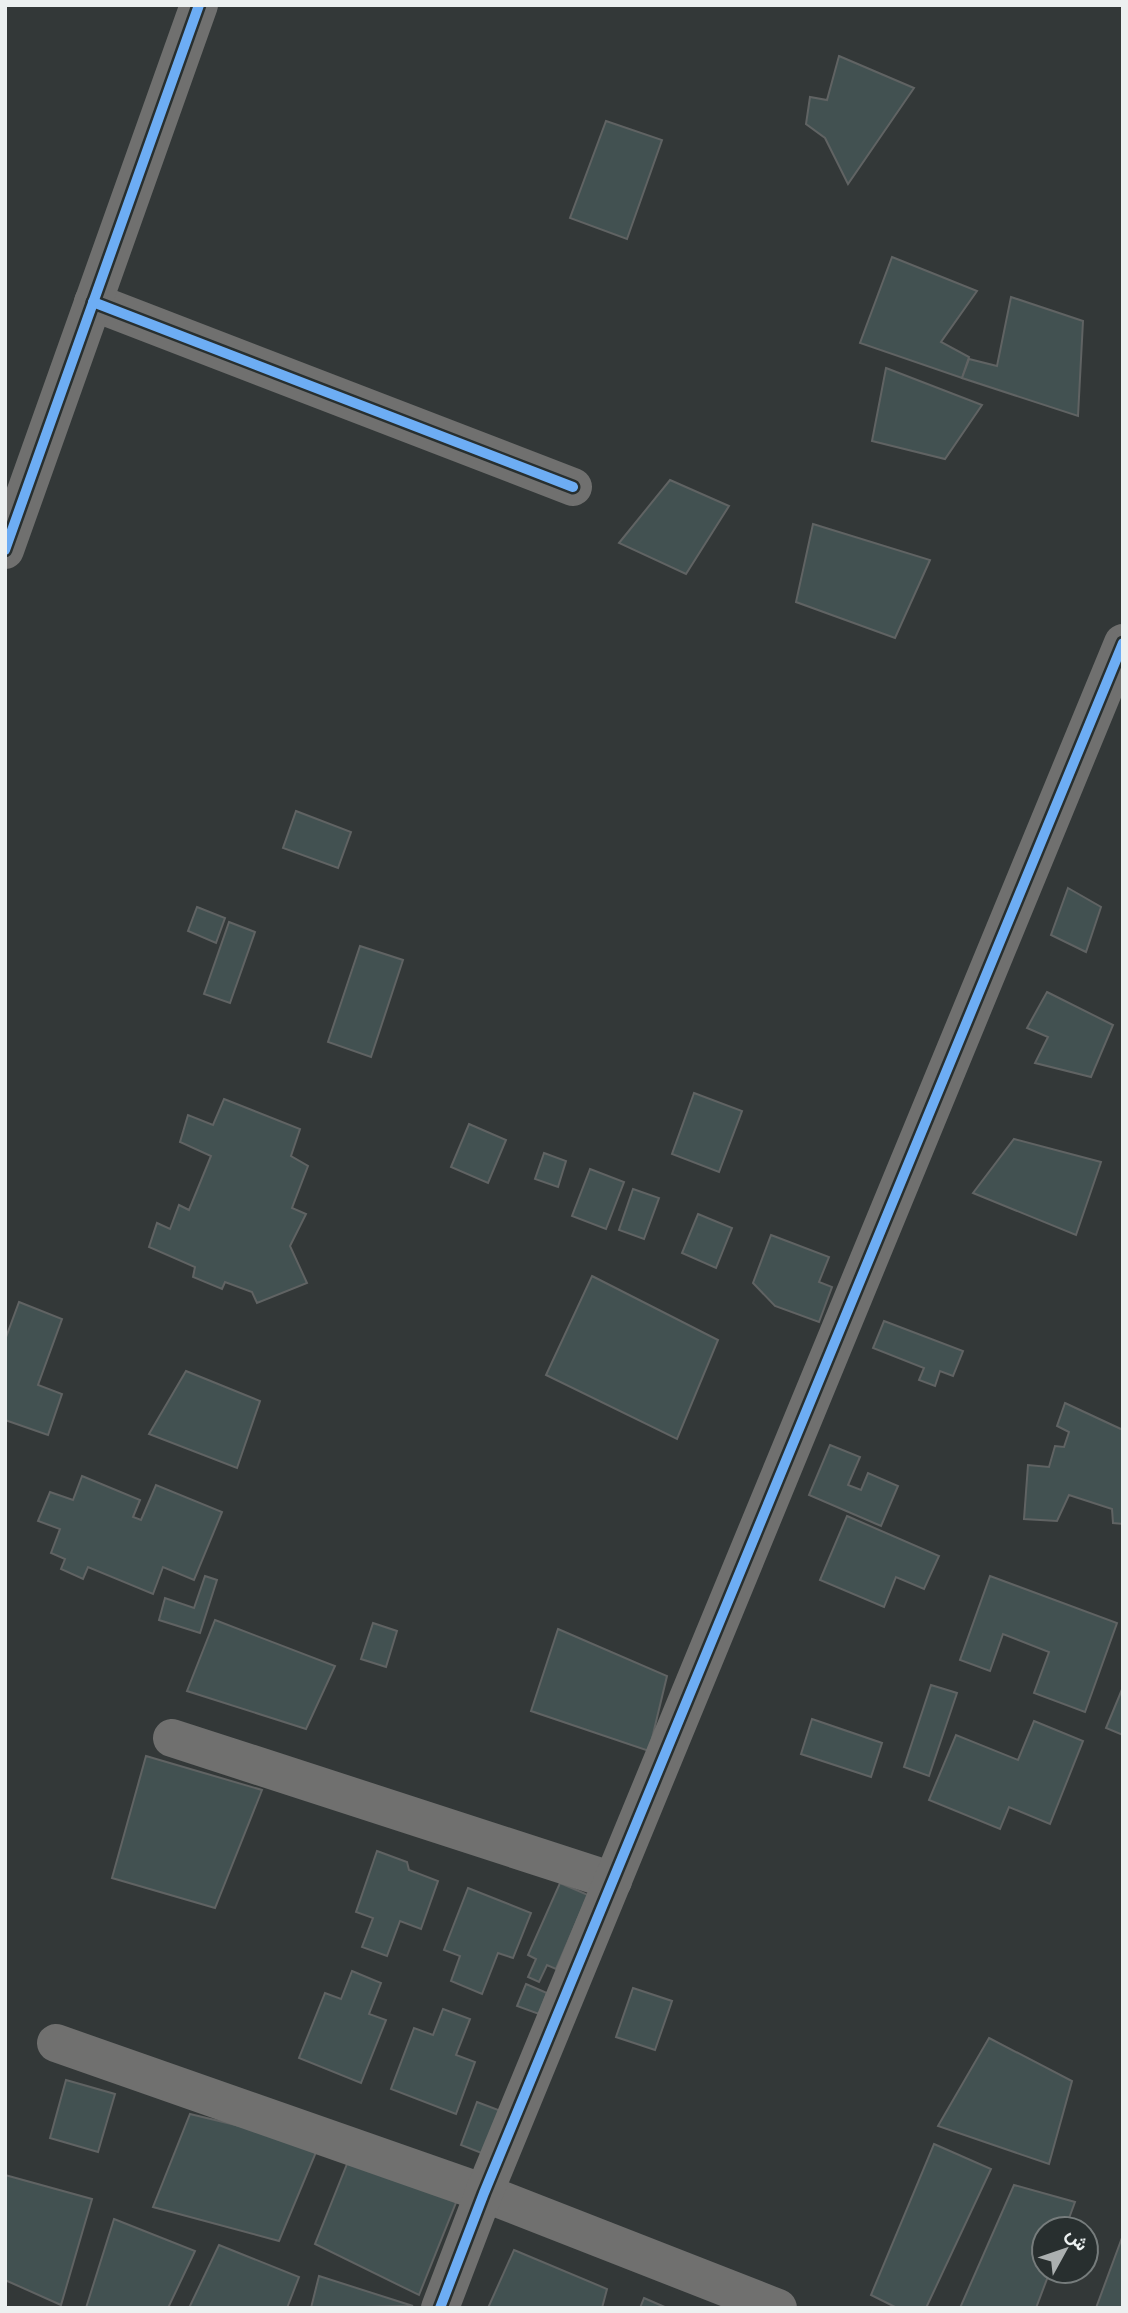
<svg xmlns="http://www.w3.org/2000/svg" width="1128" height="2313" font-family="Signika,Vazirmatn,sans-serif">
<style>
.building{fill:#425151;stroke:#606363;stroke-width:2}
.lines{fill:none;stroke-linecap:round;stroke-linejoin:round}
.street{stroke:#70706f;stroke-width:38}
.cycleway-casing{stroke:#282f2f;stroke-width:15}
.cycleway{stroke:#6dadf4;stroke-width:10}
</style>
<rect width="100%" height="100%" fill="#333838"/>
<g class="building">
<polygon points="839,56 914,88 848,184 825,138 806,124 810,97 827,100"/>
<polygon points="606,121 662,140 627,239 570,218"/>
<polygon points="892,257 977,291 941,342 969,357 962,378 860,343"/>
<polygon points="1011,297 1083,321 1078,416 962,378 969,359 997,366"/>
<polygon points="886,368 982,405 945,459 872,441"/>
<polygon points="670,480 729,506 686,574 619,543"/>
<polygon points="813,524 930,560 895,638 796,602"/>
<polygon points="296,811 351,832 338,868 283,848"/>
<polygon points="1068,888 1101,907 1086,952 1051,935"/>
<polygon points="197,907 225,918 216,943 188,931"/>
<polygon points="229,922 255,932 230,1003 204,994"/>
<polygon points="360,946 403,960 371,1057 328,1042"/>
<polygon points="1047,992 1113,1025 1091,1077 1035,1063 1048,1037 1027,1028"/>
<polygon points="694,1093 742,1111 719,1172 672,1154"/>
<polygon points="224,1099 300,1129 291,1156 308,1166 292,1208 306,1214 290,1246 307,1283 257,1303 252,1292 225,1282 222,1289 193,1277 195,1267 149,1247 157,1223 170,1229 179,1205 189,1210 211,1156 180,1142 188,1115 213,1125"/>
<polygon points="469,1124 506,1140 488,1183 451,1167"/>
<polygon points="1014,1139 1101,1162 1076,1235 973,1193"/>
<polygon points="544,1153 566,1161 558,1187 535,1179"/>
<polygon points="590,1169 624,1182 606,1229 572,1216"/>
<polygon points="633,1189 659,1198 644,1239 619,1230"/>
<polygon points="698,1214 732,1228 716,1268 682,1253"/>
<polygon points="771,1235 829,1257 819,1282 832,1287 819,1322 775,1306 753,1283"/>
<polygon points="592,1276 718,1340 677,1439 546,1375"/>
<polygon points="19,1302 62,1319 38,1385 62,1394 48,1435 5,1420 5,1340"/>
<polygon points="884,1321 963,1351 953,1376 940,1371 935,1386 919,1380 924,1368 873,1348"/>
<polygon points="186,1371 260,1401 237,1468 149,1434"/>
<polygon points="1065,1403 1123,1430 1123,1524 1113,1523 1112,1509 1069,1495 1057,1521 1024,1519 1028,1465 1049,1467 1055,1446 1064,1447 1069,1432 1057,1426"/>
<polygon points="830,1445 860,1457 848,1485 861,1490 868,1473 898,1486 881,1526 809,1495"/>
<polygon points="82,1476 140,1500 133,1517 141,1520 156,1485 222,1512 194,1580 163,1567 153,1594 88,1567 83,1579 61,1569 65,1559 51,1553 60,1529 38,1521 50,1492 73,1500"/>
<polygon points="847,1516 939,1556 924,1589 896,1577 884,1607 820,1580"/>
<polygon points="205,1576 217,1580 200,1633 159,1620 165,1598 194,1608"/>
<polygon points="990,1576 1117,1623 1085,1712 1034,1693 1049,1652 1003,1634 990,1671 960,1660"/>
<polygon points="215,1620 335,1666 306,1729 187,1691"/>
<polygon points="373,1623 397,1631 386,1667 361,1659"/>
<polygon points="558,1629 667,1676 649,1751 531,1711"/>
<polygon points="931,1685 957,1693 929,1776 904,1767"/>
<polygon points="1123,1687 1123,1735 1106,1728"/>
<polygon points="812,1719 882,1743 871,1777 801,1754"/>
<polygon points="1034,1721 1083,1741 1050,1824 1009,1807 1000,1829 929,1800 956,1735 1018,1760"/>
<polygon points="146,1756 262,1790 215,1908 112,1878"/>
<polygon points="377,1851 407,1862 409,1870 438,1881 421,1929 400,1921 387,1956 362,1947 373,1918 356,1912"/>
<polygon points="560,1883 588,1895 556,1969 547,1965 539,1982 528,1977 536,1959 528,1955"/>
<polygon points="468,1888 531,1913 513,1958 498,1953 482,1994 451,1981 460,1956 444,1950"/>
<polygon points="352,1971 381,1983 369,2014 386,2020 361,2083 299,2058 325,1993 341,1999"/>
<polygon points="526,1984 547,1993 539,2014 517,2006"/>
<polygon points="633,1988 672,2001 655,2050 616,2037"/>
<polygon points="443,2009 470,2019 456,2055 475,2062 456,2114 391,2089 414,2028 433,2035"/>
<polygon points="989,2038 1072,2081 1049,2164 938,2126"/>
<polygon points="66,2080 115,2094 98,2152 50,2138"/>
<polygon points="477,2102 501,2111 484,2154 461,2145"/>
<polygon points="190,2114 319,2145 279,2241 153,2207"/>
<polygon points="934,2144 991,2169 926,2308 897,2308 871,2295"/>
<polygon points="349,2159 459,2195 419,2295 315,2244"/>
<polygon points="5,2175 92,2199 61,2305 5,2280"/>
<polygon points="1014,2185 1075,2202 1065,2229 1044,2229 1044,2271 1050,2271 1036,2308 960,2308"/>
<polygon points="114,2219 195,2251 168,2308 86,2308"/>
<polygon points="1123,2235 1123,2308 1096,2308"/>
<polygon points="219,2245 299,2277 287,2308 189,2308"/>
<polygon points="514,2250 607,2289 602,2308 488,2308"/>
<polygon points="319,2276 413,2306 311,2308"/>
<polygon points="644,2298 667,2308 640,2308"/>
</g>
<g class="lines">
<g class="street">
<polyline points="93,302 573,487"/>
<polyline points="5,550 199,5"/>
<polyline points="172,1738 613,1881"/>
<polyline points="56,2043 484,2193 778,2308"/>
<polyline points="440,2308 484,2193 1123,643"/>
</g>
<defs>
<g id="cycleway">
<polyline points="93,302 573,487"/>
<polyline points="5,550 199,5"/>
<polyline points="440,2308 484,2193 1123,643"/>
</g>
</defs>
<use href="#cycleway" class="cycleway-casing"/>
<use href="#cycleway" class="cycleway"/>
</g>
<rect width="1128" height="2313" fill="none" stroke="#ecf0f0" stroke-width="14"/>
<g transform="translate(1065 2250) rotate(50)"><circle r="33" fill="#282f2f" stroke="#767c7c" stroke-width="2"/>
<path d="M0-5L12 26L0 18L-12 26Z" fill="#abb0b0"/>
<text y="-10" font-size="19" font-weight="bold" text-anchor="middle" fill="#ecf0f0">ش</text>
</g>
</svg>
